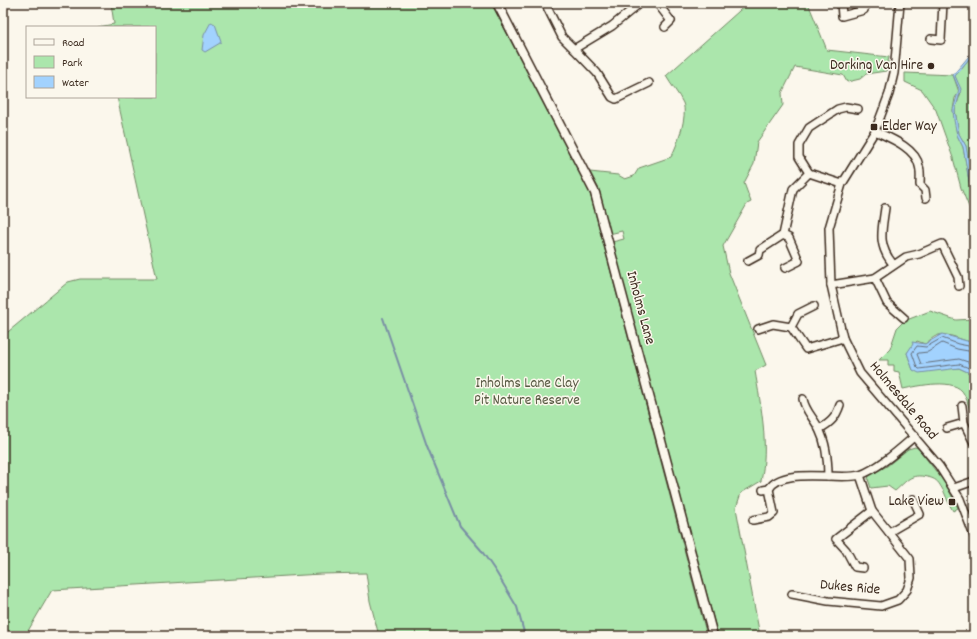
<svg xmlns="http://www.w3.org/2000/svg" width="977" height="639" font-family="Dekko,sans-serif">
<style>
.green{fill:#abe6ac;stroke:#738865}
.water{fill:#a2d2fe;stroke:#798fa4}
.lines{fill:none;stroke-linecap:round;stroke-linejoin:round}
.shore{stroke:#646d78;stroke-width:1}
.stream{stroke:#798fa4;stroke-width:2}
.minor-casing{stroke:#3b2a1e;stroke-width:10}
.tertiary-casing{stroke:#3b2a1e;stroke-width:11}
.minor{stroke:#fbf7ec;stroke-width:7}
.tertiary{stroke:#fbf7ec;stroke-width:8}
.poi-dot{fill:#3b2a1e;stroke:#fbf7ec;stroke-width:1.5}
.labels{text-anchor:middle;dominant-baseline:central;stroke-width:3;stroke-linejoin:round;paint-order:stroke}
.poi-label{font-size:15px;fill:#3b2a1e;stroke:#fbf7ec;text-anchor:end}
.street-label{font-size:15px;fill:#3b2a1e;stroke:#fbf7ec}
.park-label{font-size:15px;fill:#575942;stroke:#fbf7ec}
</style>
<rect width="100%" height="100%" fill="#fbf7ec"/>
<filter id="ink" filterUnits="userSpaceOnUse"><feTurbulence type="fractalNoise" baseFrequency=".025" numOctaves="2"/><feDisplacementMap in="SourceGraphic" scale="8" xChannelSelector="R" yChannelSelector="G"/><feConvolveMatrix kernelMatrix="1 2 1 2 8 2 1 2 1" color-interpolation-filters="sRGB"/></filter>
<g filter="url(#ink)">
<g class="green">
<polygon points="111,3 491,3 589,189 707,636 379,636 370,601 366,573 321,574 52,590 25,636 3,636 3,336 68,282 80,279 157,279 117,97 155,97 155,27 98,27 114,24"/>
<path d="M748 3H808L827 50 889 57 886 71 866 74 860 79 847 82 843 75 795 67 782 93 783 105 757 142 754 164 744 183 751 202 747 204 723 246 729 273 766 365 755 371C761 407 769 445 761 481L741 493 736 508 760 636H718L612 242 624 239 622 231 609 234 599 189 590 172 618 175 625 179 634 176 639 168 671 157C677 146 688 116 683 103 679 94 671 85 666 76Z"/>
<polygon points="974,53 974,189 968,165 966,146 959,134 955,110 961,92 955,76"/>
<polygon points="905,73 953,75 959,92 955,98 953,110 957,135 963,147 970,186 974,194 973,199 974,219 961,188 953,158 936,110 922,90 905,82"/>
<path d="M930 311 956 320 974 319V343C963 341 950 333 939 335 934 336 929 341 925 344L917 341 907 353 913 370 959 368 974 375V424C970 414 969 403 964 394 956 377 918 386 903 389L899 372 894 371V365H888V360H879L890 349 897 328 904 321Z"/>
<path d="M915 447 918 448 945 483 958 508 953 511C947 502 946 493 940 485 937 480 933 478 927 477 910 473 907 481 895 491L888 486 871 488 868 479 869 476 887 466 908 449Z"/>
</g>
<g class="water">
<polygon points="211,22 215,24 221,41 220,43 205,52 202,50 204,35"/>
<polygon points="974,50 974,53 955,76 961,89 955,111 959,134 966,146 974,194 970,186 963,147 957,135 954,120 953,110 959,89 953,75"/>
<polygon points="942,334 974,343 974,375 959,368 919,373 913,370 907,353 913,344 912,342 925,344"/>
</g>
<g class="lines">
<g class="shore">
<polyline points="974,347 958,344 942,338 926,347 917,346 912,353 917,367 919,369 959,364 974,370"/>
<polyline points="974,352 957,349 942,343 928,352 919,353 917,354 921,364 959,359 974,364"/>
</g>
<polyline class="stream" points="383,318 427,446 460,526 481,550 496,572 517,607 525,636"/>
<defs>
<g id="minor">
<polyline points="545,3 562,37 574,49 612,26 640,3"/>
<polyline points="657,3 671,21 665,27"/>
<polyline points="841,3 842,16 864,10 865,5"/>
<polyline points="900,3 894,73 889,94 875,131 842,184 829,228 831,285 843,338 860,373 939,466 960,499 974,536"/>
<polyline points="931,39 941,40 943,3"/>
<polyline points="574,49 597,73 612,97 616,99 649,83"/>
<path d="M875 131C890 138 916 148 919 166 921 172 920 179 920 185L925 190 926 198"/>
<polyline points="842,184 809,173 799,157 799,145 809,128 838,109 846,107 858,109"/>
<path d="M885 208C882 230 877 245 893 264"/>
<polyline points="783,235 789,238 799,261 785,268"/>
<polyline points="748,261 759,255 760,250 783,235 793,189 809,173"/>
<polyline points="831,285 875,278"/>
<polyline points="904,318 887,303 875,278 906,257 919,254 942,244 958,277 959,286"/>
<polyline points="791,327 806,349 843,338"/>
<polyline points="791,327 798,314 814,306"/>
<polyline points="758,329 773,324 791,327"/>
<path d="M803 399C805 411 814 418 819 429 826 443 828 460 828 476"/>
<polyline points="962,406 964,423"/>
<polyline points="947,428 964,423 974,443"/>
<path d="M819 429C831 423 836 417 840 405"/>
<polyline points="954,488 974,481"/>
<path d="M763 490 769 489C782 466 838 481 860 475 878 469 901 448 915 436"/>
<polyline points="753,520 769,517 774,513 769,489"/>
<polyline points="889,532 920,514 913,499"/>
<polyline points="863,568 855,567 846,550 836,539 872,511"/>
<polyline points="792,594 828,601 881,606 898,600 907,590 911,578 910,559 872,511 860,475"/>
</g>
<polyline id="tertiary" points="497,3 595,193 713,636"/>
</defs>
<use href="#minor" class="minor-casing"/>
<use href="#tertiary" class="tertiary-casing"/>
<use href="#minor" class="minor"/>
<use href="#tertiary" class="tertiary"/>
</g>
</g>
<g class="poi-dot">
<circle cx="931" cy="66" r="4"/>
<rect x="870" y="123" width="8" height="8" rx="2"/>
<rect x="948" y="498" width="8" height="8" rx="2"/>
</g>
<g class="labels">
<g class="poi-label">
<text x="923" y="66">Dorking Van Hire</text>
<text x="882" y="127" text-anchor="start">Elder Way</text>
<text x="944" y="502">Lake View</text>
</g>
<g class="street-label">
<text transform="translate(640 308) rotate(75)">Inholms Lane</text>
<text transform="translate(903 401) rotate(50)">Holmesdale Road</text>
<text transform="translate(850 588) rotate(5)">Dukes Ride</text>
</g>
<g class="park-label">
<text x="527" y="384">Inholms Lane Clay<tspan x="527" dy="17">Pit Nature Reserve</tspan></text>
</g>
</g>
<rect width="977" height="639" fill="none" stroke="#fbf7ec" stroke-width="16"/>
<rect x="8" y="8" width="961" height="623" fill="none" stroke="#3b2a1e" stroke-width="1.5" filter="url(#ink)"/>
<rect x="26" y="26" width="130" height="72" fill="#fbf7ec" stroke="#aea59a"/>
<rect x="34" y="39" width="20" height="6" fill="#fbf7ec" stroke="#aea59a"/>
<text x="62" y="46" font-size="12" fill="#3b2a1e">Road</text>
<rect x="34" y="56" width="20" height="12" fill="#abe6ac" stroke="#aea59a"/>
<text x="62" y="66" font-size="12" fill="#3b2a1e">Park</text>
<rect x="34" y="76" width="20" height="12" fill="#a2d2fe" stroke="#aea59a"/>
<text x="62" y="86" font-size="12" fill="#3b2a1e">Water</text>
</svg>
